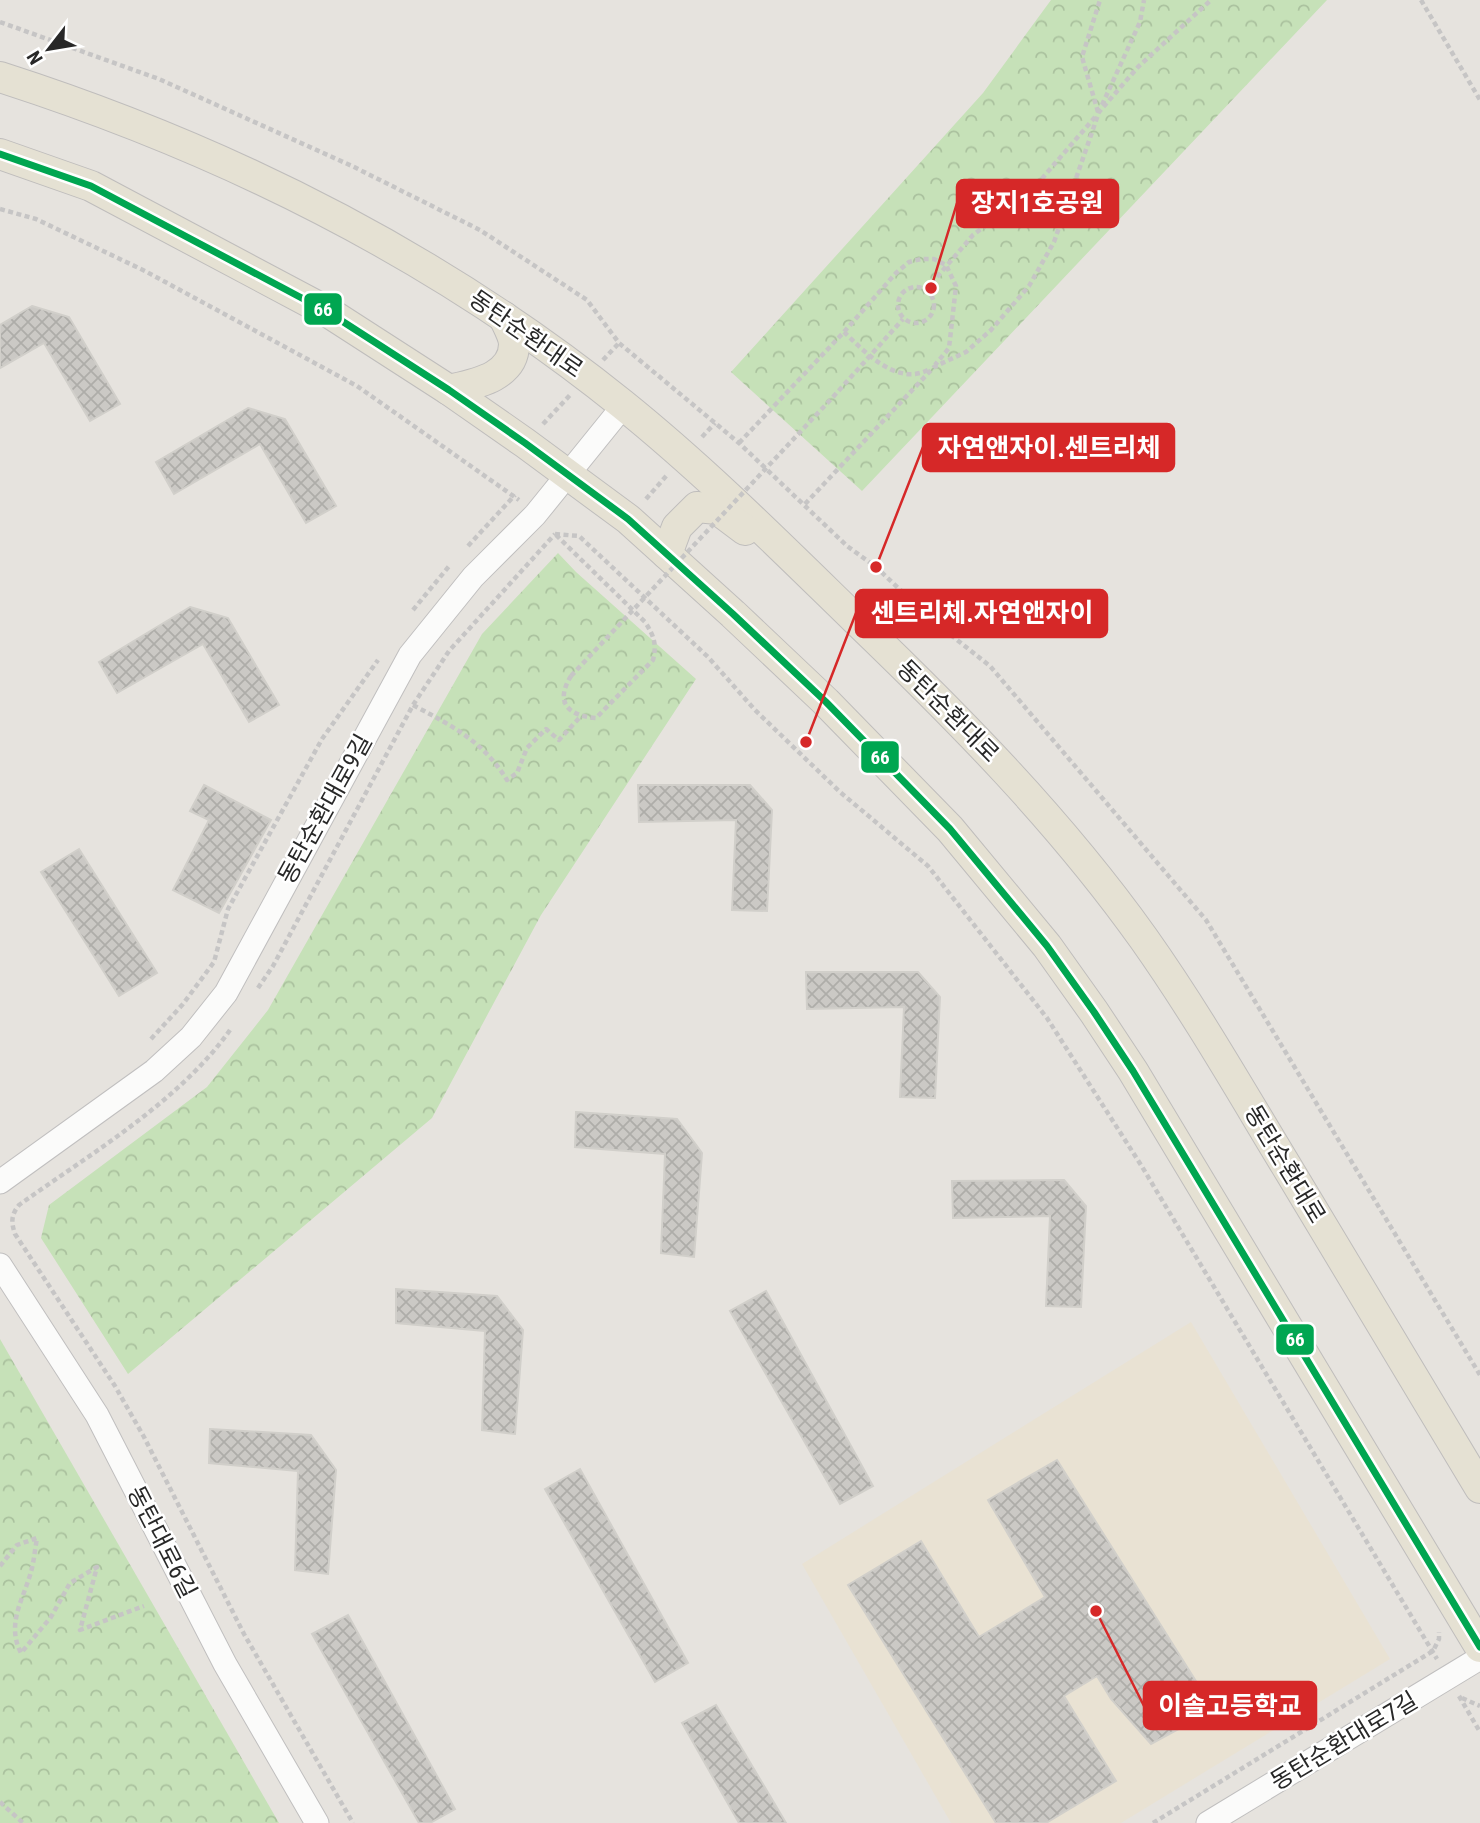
<svg xmlns="http://www.w3.org/2000/svg" width="1480" height="1823" font-family="'Roboto Condensed','Noto Sans KR',sans-serif">
<style>
.education{fill:#e9e2d3}
.park{fill:url(#park-crowns)}
.building{fill:url(#building-cross-hatch);stroke:#d1cfca;stroke-width:2}
.lines{fill:none;stroke-linecap:round;stroke-linejoin:round}
.minor-casing{stroke:#c0bfbf;stroke-width:25}
.major-casing{stroke:#bfbdbc;stroke-width:32}
.path{stroke:#c6c5c5;stroke-width:4.5;stroke-dasharray:5 3.5;stroke-linecap:butt}
.minor{stroke:#fbfbfa;stroke-width:23}
.major{stroke:#e5e1d3;stroke-width:30}
.path-bridge{stroke:#c6c5c5;stroke-width:4.5;stroke-dasharray:5 3.5;stroke-linecap:butt}
.bus-1-casing{stroke:#fff;stroke-width:12}
.bus-1{stroke:#00a651;stroke-width:7}
.labels{text-anchor:middle;dominant-baseline:central;stroke-width:5;stroke-linejoin:round;paint-order:stroke}
.street-label{font-size:24px;fill:#282828;stroke:#fff}
.leader{fill:none;stroke:#d62828;stroke-width:2.5}
.callout-dot{fill:#d62828;stroke:#fff;stroke-width:2.5}
.callout{fill:#d62828;stroke:#d62828;stroke-width:2.5}
.callout-label{font-size:26px;text-anchor:middle;font-weight:bold;fill:#fff}
.line-badge{stroke:#fff;stroke-width:2.5}
.badge-label{font-size:19px;text-anchor:middle;font-weight:bold;fill:#fff}
</style>
<defs>
<pattern id="park-crowns" width="20" height="18" patternUnits="userSpaceOnUse" patternTransform="scale(1.75)"><rect width="20" height="18" fill="#c6e1b8"/><path d="M2 6a3 3 0 1 1 6 0M12 15a3 3 0 1 1 6 0" fill="none" stroke="#aac19e"/></pattern>
<pattern id="building-cross-hatch" width="8" height="8" patternUnits="userSpaceOnUse" patternTransform="scale(1.75)"><rect width="8" height="8" fill="#cbc9c5"/><path d="M0 0l8 8M0 8l8-8" fill="none" stroke="#aeada9"/></pattern>
</defs>
<rect width="100%" height="100%" fill="#e6e3de"/>
<polygon class="education" points="1191,1322 1390,1659 1121,1823 951,1823 802,1564"/>
<g class="park">
<polygon points="1051,0 1327,0 862,491 731,372 983,93"/>
<polygon points="558,553 576,572 696,679 541,915 432,1118 128,1374 41,1238 49,1205 207,1087 268,1010 482,634"/>
<polygon points="0,1339 279,1823 0,1823"/>
</g>
<g class="building">
<polygon points="32,306 69,317 120,404 90,421 44,343 0,368 0,325"/>
<polygon points="248,408 285,419 336,506 306,523 260,444 174,494 156,462"/>
<polygon points="190,607 228,618 279,705 249,722 203,644 117,693 99,662"/>
<polygon points="204,785 271,820 219,913 173,890 209,820 190,811"/>
<polygon points="638,785 750,785 772,810 767,911 732,910 736,820 639,822"/>
<polygon points="79,849 157,973 119,996 41,872"/>
<polygon points="806,972 918,972 940,997 935,1098 900,1097 904,1007 807,1009"/>
<polygon points="576,1112 677,1119 702,1153 694,1257 661,1253 665,1154 575,1147"/>
<polygon points="1064,1180 1086,1206 1081,1307 1046,1306 1050,1216 953,1218 952,1181"/>
<polygon points="396,1289 497,1296 523,1330 515,1434 482,1430 485,1331 396,1323"/>
<polygon points="766,1291 873,1486 840,1504 730,1311"/>
<polygon points="210,1429 311,1435 336,1470 328,1574 295,1570 298,1471 209,1463"/>
<polygon points="1057,1460 1214,1710 1151,1744 1111,1699 1097,1676 1064,1696 1116,1781 1046,1823 996,1823 848,1585 921,1541 979,1637 1045,1597 988,1500"/>
<polygon points="580,1469 688,1663 655,1682 545,1489"/>
<polygon points="348,1615 455,1809 430,1823 419,1823 312,1634"/>
<polygon points="716,1705 786,1823 739,1823 682,1723"/>
</g>
<g class="lines">
<defs>
<g id="minor">
<polyline points="0,1182 154,1071 191,1037 226,993 410,655 473,577 535,515 624,405"/>
<polyline points="0,1265 97,1415 225,1664 317,1823"/>
<polyline points="1208,1823 1480,1658"/>
</g>
<g id="major">
<path d="M0 77C224 149 438 256 622 404 704 470 779 545 855 619 959 719 1060 821 1144 939 1197 1014 1242 1093 1290 1172 1353 1277 1417 1383 1480 1488"/>
<polyline points="0,154 91,186 328,312 449,390 525,443 628,519 733,614 826,702 950,829 1047,946 1094,1012 1133,1071 1480,1647"/>
<path d="M449 390C475 384 515 377 514 343 513 334 507 325 504 317"/>
<polyline points="667,554 677,527 697,507 717,509 745,530"/>
</g>
</defs>
<use href="#minor" class="minor-casing"/>
<use href="#major" class="major-casing"/>
<g class="path">
<polyline points="1421,0 1480,100"/>
<polyline points="0,22 159,79 352,166 480,230 587,300 619,343 739,443 847,546 876,567 933,621 990,666 1206,920 1480,1375"/>
<polyline points="1102,105 1140,22 1144,0"/>
<polyline points="1098,112 1082,57 1100,0"/>
<polyline points="0,209 36,219 145,271 357,386 519,500"/>
<circle cx="916" cy="305" r="18"/>
<polyline points="926,290 973,235 1032,190 1096,116"/>
<path d="M844 332C865 352 896 386 928 370"/>
<polyline points="603,360 619,343"/>
<polyline points="833,397 903,319"/>
<polyline points="543,424 571,394"/>
<polyline points="702,437 715,423"/>
<polyline points="739,443 844,332 896,273 909,262 921,259 934,259 946,265 956,286 949,348 935,365"/>
<polyline points="646,499 668,474"/>
<polyline points="805,504 934,367 966,352 991,330 1029,286 1054,242 1099,112 1138,67 1211,0"/>
<polyline points="555,534 579,536 708,657 755,710 840,792 928,866 1047,1018 1141,1165 1437,1659"/>
<path d="M556 535 645 622C654 636 657 644 653 660L596 718C569 716 554 703 571 676"/>
<polyline points="468,546 515,495"/>
<polyline points="413,610 450,565"/>
<path d="M413 705C452 726 483 741 507 780L517 773 527 748 546 729 559 740 580 717"/>
<polyline points="258,988 273,966 413,705 449,651 555,534"/>
<path d="M230 1030C179 1102 90 1154 19 1205 11 1215 11 1222 15 1234L115 1386 144 1437 244 1634 353 1823"/>
<polyline points="151,1039 183,1004 214,962 228,909 322,739 378,660"/>
<path d="M0 1566 17 1545 37 1538C35 1549 34 1561 31 1572 23 1600 6 1624 21 1653L51 1617 70 1583 97 1567 80 1630 144 1606"/>
<polyline points="1459,1696 1480,1732"/>
<polyline points="1462,1698 1480,1706"/>
<polyline points="0,1802 23,1823"/>
<polyline points="1153,1823 1433,1651 1439,1639 1439,1632"/>
</g>
<use href="#minor" class="minor"/>
<use href="#major" class="major"/>
<polyline class="path-bridge" points="571,676 833,397"/>
<defs>
<polyline id="bus-1" points="0,154 91,186 328,312 449,390 525,443 628,519 733,614 826,702 950,829 1047,946 1094,1012 1133,1071 1480,1647"/>
</defs>
<use href="#bus-1" class="bus-1-casing"/>
<use href="#bus-1" class="bus-1"/>
</g>
<g class="labels">
<g class="street-label">
<text transform="translate(526 334) rotate(35)">동탄순환대로</text>
<text transform="translate(948 711) rotate(45)">동탄순환대로</text>
<text transform="translate(325 809) rotate(-61)">동탄순환대로9길</text>
<text transform="translate(1285 1164) rotate(59)">동탄순환대로</text>
<text transform="translate(162 1542) rotate(63)">동탄대로6길</text>
<text transform="translate(1344 1741) rotate(-31)">동탄순환대로7길</text>
</g>
</g>
<path class="leader" d="M931 288L957 203M876 567L923 447M806 742L856 613M1096 1611L1144 1706"/>
<g class="callout-dot">
<circle cx="931" cy="288" r="7"/>
<circle cx="876" cy="567" r="7"/>
<circle cx="806" cy="742" r="7"/>
<circle cx="1096" cy="1611" r="7"/>
</g>
<g class="callout">
<rect x="957" y="180" width="161" height="47" rx="7"/>
<rect x="923" y="424" width="251" height="47" rx="7"/>
<rect x="856" y="590" width="251" height="47" rx="7"/>
<rect x="1144" y="1682" width="172" height="47" rx="7"/>
</g>
<g class="callout-label">
<text x="1037" y="212">장지1호공원</text>
<text x="1049" y="457">자연앤자이.센트리체</text>
<text x="982" y="622">센트리체.자연앤자이</text>
<text x="1230" y="1715">이솔고등학교</text>
</g>
<g class="line-badge">
<rect x="303" y="292" width="40" height="34" rx="7" fill="#00a651"/>
<rect x="860" y="740" width="40" height="34" rx="7" fill="#00a651"/>
<rect x="1275" y="1323" width="40" height="33" rx="7" fill="#00a651"/>
</g>
<g class="badge-label">
<text x="323" y="316">66</text>
<text x="880" y="764">66</text>
<text x="1295" y="1346">66</text>
</g>
<g transform="translate(49 49) rotate(239)" stroke="#ffffff" stroke-width="5" paint-order="stroke">
<path d="M0-5L12 26L0 18L-12 26Z" fill="#282828"/>
<text y="-10" font-size="19" font-weight="bold" text-anchor="middle" fill="#282828">N</text>
</g>
</svg>
